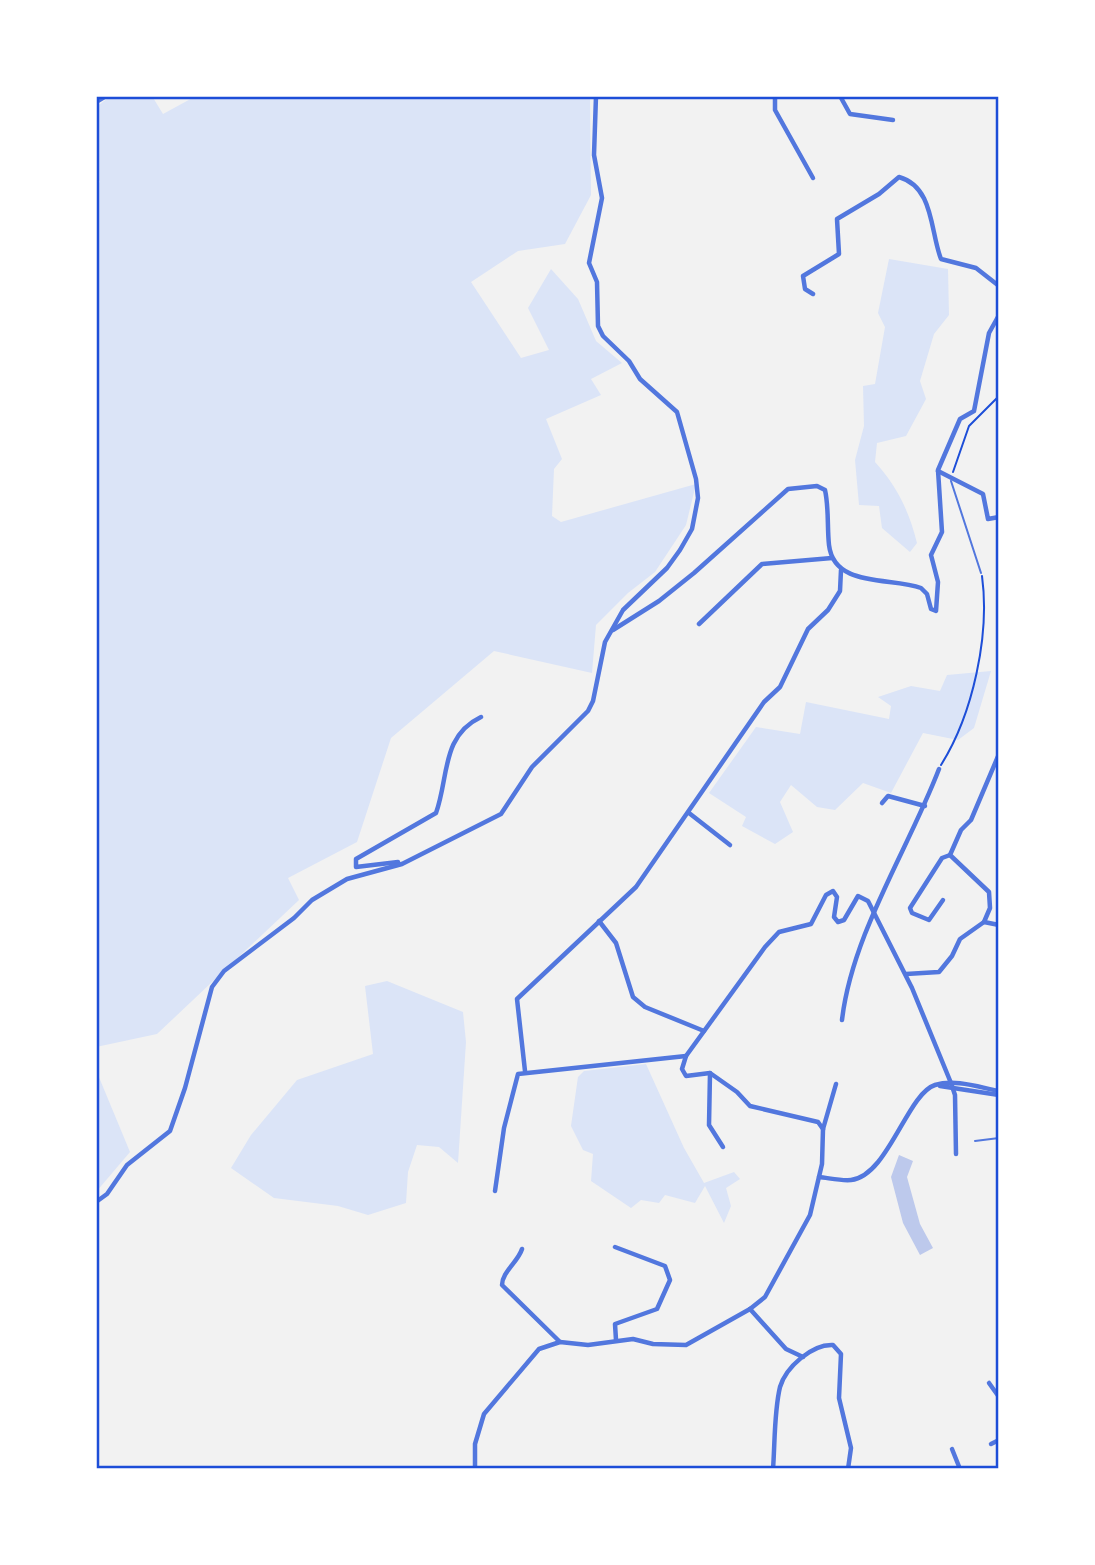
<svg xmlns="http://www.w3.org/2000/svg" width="1095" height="1565" font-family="Quicksand,sans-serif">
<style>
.green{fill:#dbe4f7}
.building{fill:#bdc9ec}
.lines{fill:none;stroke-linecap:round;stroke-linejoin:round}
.path{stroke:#1d4ed8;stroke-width:2}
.service{stroke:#5277de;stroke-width:2}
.minor{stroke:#5277de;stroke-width:4.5}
.neatline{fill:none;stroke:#1d4ed8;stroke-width:2.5}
</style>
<rect width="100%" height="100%" fill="#f2f2f2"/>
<g class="green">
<polygon points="111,96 152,96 163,114 196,96 590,96 591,195 565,244 518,251 471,282 521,358 549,350 528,308 551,269 578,299 596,341 622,363 591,379 601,395 546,419 562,459 554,469 552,516 561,522 696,484 686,525 655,572 628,593 596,625 592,673 494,651 391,738 357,842 288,878 299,900 157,1034 96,1047 96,184 100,182 96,175 96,107"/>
<path d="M889 259 948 269 949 315 934 334 920 381 926 399 906 436 877 443 875 462C897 486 909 511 917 543L910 552 882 528 879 506 859 505 855 460 864 426 863 386 875 384 885 327 878 313Z"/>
<polygon points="991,671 974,728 958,740 923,733 891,793 863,783 835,810 817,807 791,785 780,802 793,832 775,844 742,826 746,817 709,793 756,727 800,734 806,702 889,719 891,706 878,697 911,686 940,691 947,675"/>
<polygon points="387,981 463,1012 466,1042 458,1163 439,1147 417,1145 408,1172 406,1203 368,1215 338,1206 274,1198 231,1168 251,1135 297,1080 373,1054 365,986"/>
<polygon points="646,1064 684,1148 704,1183 734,1172 740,1179 726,1188 731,1206 724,1223 705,1186 695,1203 665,1195 659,1203 641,1200 631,1208 591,1181 593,1154 583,1150 571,1126 578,1077 584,1071"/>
<polygon points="96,1070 130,1152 96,1192"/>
</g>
<polygon class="building" points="899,1155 913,1161 907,1177 920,1224 933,1248 920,1255 903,1223 891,1177"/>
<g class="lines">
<g class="path">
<polyline points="953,472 969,426 999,396"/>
<path d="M941 765C973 714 990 635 982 576"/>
</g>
<g class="service">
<polyline points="951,481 981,573"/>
<polyline points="975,1141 999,1138"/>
</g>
<g class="minor">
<polyline points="775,96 775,110 813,178"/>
<polyline points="840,96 850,114 893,120"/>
<polyline points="96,102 106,96"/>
<path d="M813 294 805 289 803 276 839 254 837 219 879 194 899 177C934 187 930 231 941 259L976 268 999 286"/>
<polyline points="938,471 983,494 988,519 999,517"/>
<polyline points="699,624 762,564 832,558"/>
<path d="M613 630 659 601 694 573 788 489 817 486 825 490C829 508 827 526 829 545 834 588 891 577 921 588L927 594 931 609 936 611 938 582 931 555 942 532 938 470 960 419 974 411 989 333 999 315"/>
<polyline points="882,803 888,796 925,806"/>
<polyline points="689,813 730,845"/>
<path d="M398 862 356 867V859L436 813C449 777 441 736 481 717"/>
<polyline points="943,900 929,920 912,913 910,908 942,858 950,855"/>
<polyline points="599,921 616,943 633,997 645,1007 704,1031"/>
<polyline points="984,922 990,908 989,892 950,855 961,830 971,820 999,754"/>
<polyline points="906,974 939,972 952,956 960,939 984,922 999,925"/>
<path d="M842 1020C852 934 908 850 939 769"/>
<polyline points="525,1071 517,999 636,887 764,702 780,687 808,629 828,610 840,591 841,570"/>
<polyline points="710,1073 709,1125 723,1147"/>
<polyline points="940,1086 999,1095"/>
<polyline points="823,1129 818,1122 750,1106 737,1092 710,1073 686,1076 682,1069 686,1056 765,947 779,932 811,924 826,895 833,891 837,897 834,917 838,922 844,920 858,896 868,901 912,988 951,1083 955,1095 956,1154"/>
<path d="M819 1177C829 1178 841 1181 851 1180 888 1176 907 1094 935 1085 955 1079 978 1087 999 1091"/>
<polyline points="495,1191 504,1128 518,1074 686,1056"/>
<polyline points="96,1202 107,1194 127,1165 170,1131 185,1088 212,987 224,971 294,918 312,900 347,879 402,864 501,814 532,767 588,711 593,701 605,642 623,610 667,568 680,550 692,529 698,498 696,479 677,412 640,379 629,361 603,336 598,326 597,282 589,263 602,198 594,155 596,96"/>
<polyline points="615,1247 665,1266 670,1280 657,1309 615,1324 616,1340"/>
<path d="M522 1249C518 1262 502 1272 502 1285L559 1341"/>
<polyline points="750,1309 786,1349 803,1357"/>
<polyline points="989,1383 999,1397"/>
<polyline points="991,1444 999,1440"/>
<polyline points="952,1449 960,1469"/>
<polyline points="475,1469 475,1444 484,1414 539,1349 560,1342 588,1345 633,1339 653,1344 686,1345 750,1309 765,1297 810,1215 822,1164 823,1129 836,1084"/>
<path d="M773 1469C775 1443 774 1412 780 1387 786 1367 812 1344 833 1345L841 1354 839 1398 851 1448 848 1469"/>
</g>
</g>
<rect width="1095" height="1565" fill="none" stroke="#ffffff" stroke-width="196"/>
<rect x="98" y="98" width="899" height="1369" class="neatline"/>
</svg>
